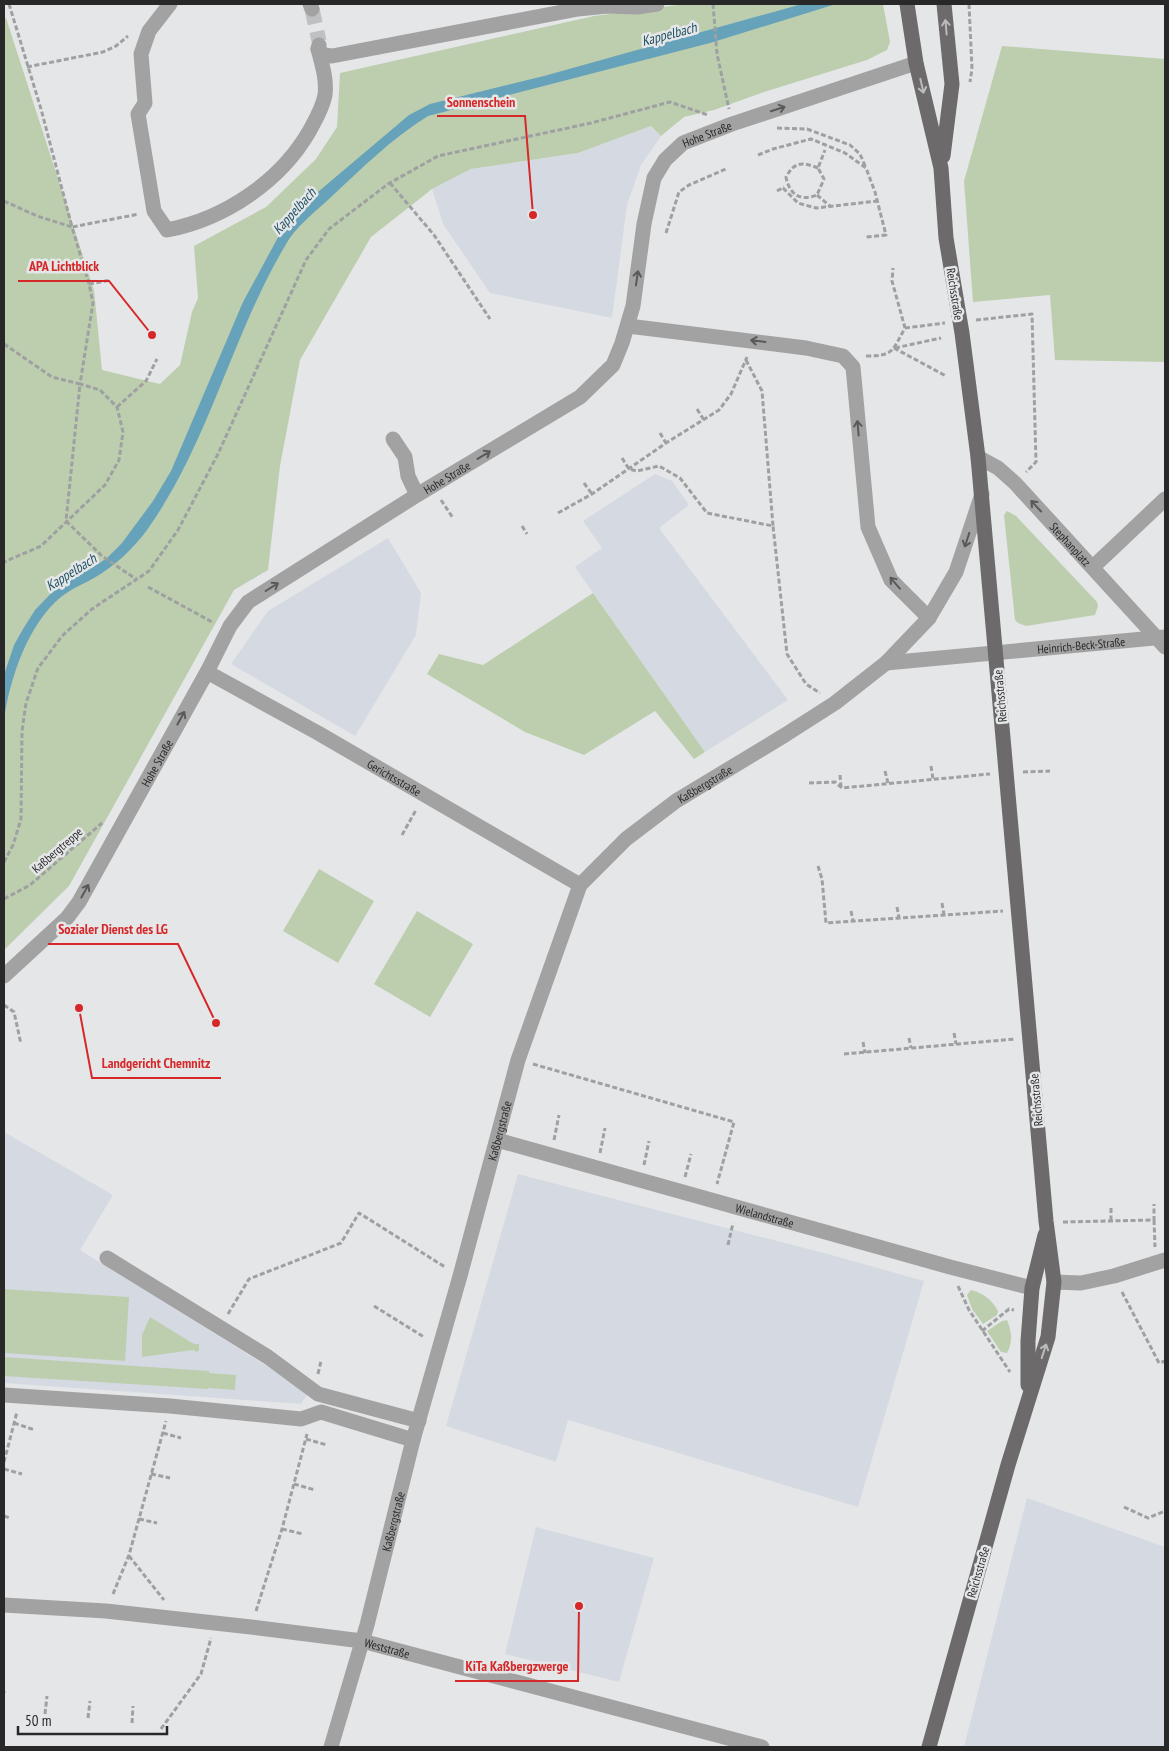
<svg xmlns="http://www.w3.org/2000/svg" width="1169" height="1751" font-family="'PT Sans Narrow',sans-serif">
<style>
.built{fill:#d5dae2}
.green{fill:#bdceaf}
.water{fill:#66a2b9}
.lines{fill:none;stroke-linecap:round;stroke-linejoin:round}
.minor-tunnel{stroke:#bfc0c2;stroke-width:15;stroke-dasharray:15 8;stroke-linecap:butt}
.path{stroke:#9fa0a1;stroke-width:3;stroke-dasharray:5 2.5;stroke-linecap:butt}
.minor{stroke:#a3a2a3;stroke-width:15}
.major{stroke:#6c6a6b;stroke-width:15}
.oneway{stroke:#bbbbbc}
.oneway2{stroke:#59595a}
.labels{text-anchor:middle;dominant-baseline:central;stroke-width:5;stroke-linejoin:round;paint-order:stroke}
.street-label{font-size:12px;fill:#282829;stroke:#e5e6e8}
.water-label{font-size:14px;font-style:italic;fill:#205263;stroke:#e5e6e8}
.leader{fill:none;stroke:#d62828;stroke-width:2}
.callout-dot{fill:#d62828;stroke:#e5e6e8;stroke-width:2}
.callout-label{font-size:14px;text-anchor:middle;font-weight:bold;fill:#d62828;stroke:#e5e6e8;stroke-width:5;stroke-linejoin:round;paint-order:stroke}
</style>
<rect width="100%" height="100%" fill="#e5e6e8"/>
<g class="built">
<polygon points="651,126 661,136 641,165 627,205 612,318 490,293 443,224 432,189 471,169 578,153"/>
<polygon points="655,474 672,481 689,505 659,528 788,700 705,752 575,567 602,548 583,521"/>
<polygon points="388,538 421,593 416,635 355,736 231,664 268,611"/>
<polygon points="4,1132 113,1195 80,1250 309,1392 301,1404 4,1383"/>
<polygon points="518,1174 835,1256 924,1281 858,1507 568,1420 556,1462 446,1426"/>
<polygon points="1027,1498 1165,1547 1165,1747 964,1747"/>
<polygon points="536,1527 654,1558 619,1682 505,1654"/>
</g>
<g class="green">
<polygon points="685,4 883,4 890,42 887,50 867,60 764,92 714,110 684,117 661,136 651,126 578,153 471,169 432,189 371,237 300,360 280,466 268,570 234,590 69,886 4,950 4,19 6,18 94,290 102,370 160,384 180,365 192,312 198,298 194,246 266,207 316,159 337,127 340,73 594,16"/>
<polygon points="1002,46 1165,59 1165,362 1055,360 1050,295 973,302 964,181"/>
<polygon points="1007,511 1016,516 1097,602 1098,606 1095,615 1026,626 1018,623 1015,620 1004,515"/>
<polygon points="593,593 705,752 694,759 655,711 584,755 525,732 427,674 439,654 483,665"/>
<polygon points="319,869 374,901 338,963 283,931"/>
<polygon points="417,911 473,944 430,1017 374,984"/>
<polygon points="4,1289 129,1297 125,1361 4,1353"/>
<path d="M971 1290C983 1293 992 1300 998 1311L997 1315 983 1324 972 1309 967 1295Z"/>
<polygon points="150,1317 194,1344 199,1344 199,1350 197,1352 193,1350 142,1357 142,1335"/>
<path d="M1007 1320C1012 1332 1013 1342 1007 1353L1001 1352 987 1331 1002 1321Z"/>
<polygon points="4,1357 209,1371 209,1373 236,1375 235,1390 208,1388 208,1389 4,1376"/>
</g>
<path class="water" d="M802 4H836L710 43 428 116C392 138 360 170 329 199 314 213 295 227 285 246 231 337 209 443 147 530 133 549 115 566 94 578 83 584 71 589 61 597 28 624 10 678 4 719V675L14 645 23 629 35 610 63 581 98 564 107 558 122 543 153 501 171 471 243 302 282 230 312 197 409 115 430 104 544 76Z"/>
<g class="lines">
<polyline class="minor-tunnel" points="312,9 319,41"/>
<g class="path">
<polyline points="9,4 41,109 72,227 139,214"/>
<polyline points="713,4 717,54 729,109"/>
<polyline points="969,4 972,69 970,82"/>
<polyline points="27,67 103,52 116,46 128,36"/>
<polyline points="777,128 807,129 850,145 860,154 866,168"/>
<polyline points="758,155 773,149 811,139 845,153 866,168 875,192 886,235 866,237"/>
<path d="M818 168C802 162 795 161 786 177 789 194 800 202 817 195L824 179 818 168 825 150"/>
<polyline points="390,183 434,235 490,319"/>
<polyline points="783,188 798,203 816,208 877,201"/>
<polyline points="777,191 784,187"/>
<polyline points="817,195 831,207"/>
<polyline points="4,201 37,216 72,227 89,284 93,303 80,384 100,390 117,407 123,432 119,460 105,485 41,546 4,562"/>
<polyline points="666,233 679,192 689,185 726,169"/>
<polyline points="89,284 111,280"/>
<polyline points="976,320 1032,314 1036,462 1026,472"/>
<polyline points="905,328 945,323"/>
<polyline points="4,344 52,377 80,384 66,521"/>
<polyline points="894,348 946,376"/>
<polyline points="895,348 941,338"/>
<path d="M866 356C894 356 892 351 905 328L892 281 893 268"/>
<polyline points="746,360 762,391 773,526"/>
<polyline points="117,407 146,381 157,359"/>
<polyline points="697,409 704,420"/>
<polyline points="660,433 666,443"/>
<polyline points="622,458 629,469 637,471 659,466 680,478 707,513 773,526 787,654 806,684 820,693"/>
<polyline points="584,483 592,494"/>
<polyline points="441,500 453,518"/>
<polyline points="558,513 592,494 666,443 719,410 731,394 747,357"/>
<polyline points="66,521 102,556 136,579"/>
<polyline points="522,526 527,534"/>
<polyline points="148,587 214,623"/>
<polyline points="931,766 933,779"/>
<polyline points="885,771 888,783"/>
<polyline points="1023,772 1050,771"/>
<polyline points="840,775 841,787"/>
<polyline points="809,783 835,782 842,788 990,774"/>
<polyline points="402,835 416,810"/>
<polyline points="4,862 13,845 21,819 22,731 26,703 38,668 62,636 92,609 149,571 178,530 218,454 306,260 329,229 388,184 438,156 591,123 670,102 708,115"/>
<polyline points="818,866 822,879 826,923 1003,911"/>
<polyline points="4,899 30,885 102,823"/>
<polyline points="942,903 944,915"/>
<polyline points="897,907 899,918"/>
<polyline points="851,911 853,921"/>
<polyline points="4,1005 14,1012 21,1044"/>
<polyline points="954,1033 956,1044"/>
<polyline points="909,1038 911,1048"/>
<polyline points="863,1042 865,1053"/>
<polyline points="844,1054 1015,1039"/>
<polyline points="533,1064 734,1122 717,1184"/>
<polyline points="554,1140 559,1115"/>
<polyline points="600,1153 605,1128"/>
<polyline points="644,1165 649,1141"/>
<polyline points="685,1177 691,1154"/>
<polyline points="1111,1208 1111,1222"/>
<polyline points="1154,1220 1155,1247"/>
<polyline points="1063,1222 1154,1220 1154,1204"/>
<polyline points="728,1245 733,1223"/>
<polyline points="958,1286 969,1310 1010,1372"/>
<polyline points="1122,1292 1159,1363 1165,1361"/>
<polyline points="374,1306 424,1337"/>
<polyline points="228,1314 249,1279 341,1243 359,1213 445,1267"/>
<polyline points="982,1331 1009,1309 1014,1310"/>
<polyline points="318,1374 321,1361"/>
<polyline points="14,1423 35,1430"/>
<polyline points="163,1433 181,1438"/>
<polyline points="306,1439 327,1445"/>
<polyline points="4,1462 17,1412"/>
<polyline points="4,1469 22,1474"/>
<polyline points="151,1474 170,1478"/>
<polyline points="294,1484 315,1490"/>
<polyline points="1124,1507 1148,1518 1165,1511"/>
<polyline points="4,1516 10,1518"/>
<polyline points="139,1519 157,1523"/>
<polyline points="282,1529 303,1534"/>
<polyline points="129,1556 164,1600"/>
<polyline points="113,1594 129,1555 166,1421"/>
<polyline points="256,1611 282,1529 307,1434"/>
<polyline points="4,1693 4,1691"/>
<polyline points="45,1714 47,1696"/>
<polyline points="88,1718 90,1701"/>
<polyline points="132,1723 133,1706"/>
<polyline points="161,1729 201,1674 211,1638"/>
</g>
<g class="minor">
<path d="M170 4 149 31 141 54 145 103 138 114 154 211 167 230C225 219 281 181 310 130 316 119 323 107 325 95 327 80 322 64 318 49"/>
<polyline points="310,4 312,9"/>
<polyline points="319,45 318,49 324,55 332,56 578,9 607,6 637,7 657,4"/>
<polyline points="628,326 806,348 843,356 853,367 868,527 891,580 929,618"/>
<polyline points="393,439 405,457 408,476 417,495"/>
<path id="s1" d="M978 457 998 468 1015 483 1165 647"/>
<polyline points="1093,567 1165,499"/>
<path id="s2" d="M886 663 1165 637"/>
<path id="s3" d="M207 672 318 733 580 885"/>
<path id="s4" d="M4 976 67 918 79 902 207 672 230 626 248 602 417 495 580 397 613 365 622 343 633 306 644 224 654 178 665 160 683 143 732 124 916 63"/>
<path id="s5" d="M497 1140 950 1267 1032 1288"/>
<polyline points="107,1258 268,1357 318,1394 419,1421"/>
<polyline points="1054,1282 1081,1283 1114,1276 1165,1260"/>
<polyline points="4,1395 170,1406 301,1419 321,1412 413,1440"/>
<path id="s6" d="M4 1605 106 1611 251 1627 362 1641 762 1747"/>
<path id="s7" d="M331 1747 367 1625 413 1440 460 1276 518 1060 580 885 626 839 676 801 785 735 835 703 886 663 929 618 956 572 982 494"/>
</g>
<g class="major">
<polyline points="907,4 916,63 941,168 946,238 962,333 978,457 1046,1221 1054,1282 1048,1337 1008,1465 929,1747"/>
<polyline points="943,156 952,84 944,4"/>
<polyline points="1028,1385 1028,1341 1032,1288 1045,1235"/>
</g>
</g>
<defs><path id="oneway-shaft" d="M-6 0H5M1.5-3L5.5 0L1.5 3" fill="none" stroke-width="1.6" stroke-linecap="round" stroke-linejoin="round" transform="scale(1.25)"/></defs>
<g class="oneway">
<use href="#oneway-shaft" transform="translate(946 27) rotate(-95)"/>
<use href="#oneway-shaft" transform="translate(922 86) rotate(77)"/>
<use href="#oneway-shaft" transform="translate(1044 1351) rotate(-72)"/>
</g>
<g class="oneway2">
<use href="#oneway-shaft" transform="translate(778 109) rotate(-18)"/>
<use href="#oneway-shaft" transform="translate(637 278) rotate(-82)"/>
<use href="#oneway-shaft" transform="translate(758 341) rotate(-173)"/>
<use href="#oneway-shaft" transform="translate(858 428) rotate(-95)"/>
<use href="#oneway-shaft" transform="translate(484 455) rotate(-31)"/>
<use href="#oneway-shaft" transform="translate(1036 506) rotate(-133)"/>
<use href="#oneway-shaft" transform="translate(967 540) rotate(108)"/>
<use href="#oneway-shaft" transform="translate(895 583) rotate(-131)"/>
<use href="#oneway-shaft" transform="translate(272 587) rotate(-32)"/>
<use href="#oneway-shaft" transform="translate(181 718) rotate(-61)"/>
<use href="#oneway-shaft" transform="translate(85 891) rotate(-61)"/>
</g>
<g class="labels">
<g class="street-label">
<text stroke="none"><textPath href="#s4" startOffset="1150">Hohe Straße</textPath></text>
<text transform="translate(955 294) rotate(81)">Reichsstraße</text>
<text stroke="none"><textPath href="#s4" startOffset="685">Hohe Straße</textPath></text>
<text stroke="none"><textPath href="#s1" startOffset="128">Stephanplatz</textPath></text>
<text stroke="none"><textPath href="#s2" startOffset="196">Heinrich-Beck-Straße</textPath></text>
<text transform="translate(1000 696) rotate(-95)">Reichsstraße</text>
<text stroke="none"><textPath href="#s4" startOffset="265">Hohe Straße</textPath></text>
<text stroke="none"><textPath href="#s3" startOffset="215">Gerichtsstraße</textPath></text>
<text stroke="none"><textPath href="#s7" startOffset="1059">Kaßbergstraße</textPath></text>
<text transform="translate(57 850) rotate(-41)">Kaßbergtreppe</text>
<text transform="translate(1036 1100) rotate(-95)">Reichsstraße</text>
<text stroke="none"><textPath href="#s7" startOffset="639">Kaßbergstraße</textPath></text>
<text stroke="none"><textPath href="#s5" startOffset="278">Wielandstraße</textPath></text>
<text stroke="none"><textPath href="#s7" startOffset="234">Kaßbergstraße</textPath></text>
<text transform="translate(978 1572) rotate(-74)">Reichsstraße</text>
<text stroke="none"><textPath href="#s6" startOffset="386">Weststraße</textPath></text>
</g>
<g class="water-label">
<text transform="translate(669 34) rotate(-15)">Kappelbach</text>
<text transform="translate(294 211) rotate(-48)">Kappelbach</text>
<text transform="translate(71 572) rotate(-32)">Kappelbach</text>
</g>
</g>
<path class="leader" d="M533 215L525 116H437M152 335L109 281H18M216 1023L178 944H48M79 1008L92 1078H221M579 1606L578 1681H455"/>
<g class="callout-dot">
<circle cx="533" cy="215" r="5"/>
<circle cx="152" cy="335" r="5"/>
<circle cx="216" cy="1023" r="5"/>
<circle cx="79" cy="1008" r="5"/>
<circle cx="579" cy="1606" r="5"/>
</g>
<g class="callout-label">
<text x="481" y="107">Sonnenschein</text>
<text x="64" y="271">APA Lichtblick</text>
<text x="113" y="934">Sozialer Dienst des LG</text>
<text x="156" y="1068">Landgericht Chemnitz</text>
<text x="517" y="1671">KiTa Kaßbergzwerge</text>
</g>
<rect width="1169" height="1751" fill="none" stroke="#282829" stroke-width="10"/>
<path d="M18 1726v8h149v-8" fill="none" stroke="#282829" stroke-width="2.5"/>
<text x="25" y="1726" font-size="15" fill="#282829" stroke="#e5e6e8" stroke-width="4" paint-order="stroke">50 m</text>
</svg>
